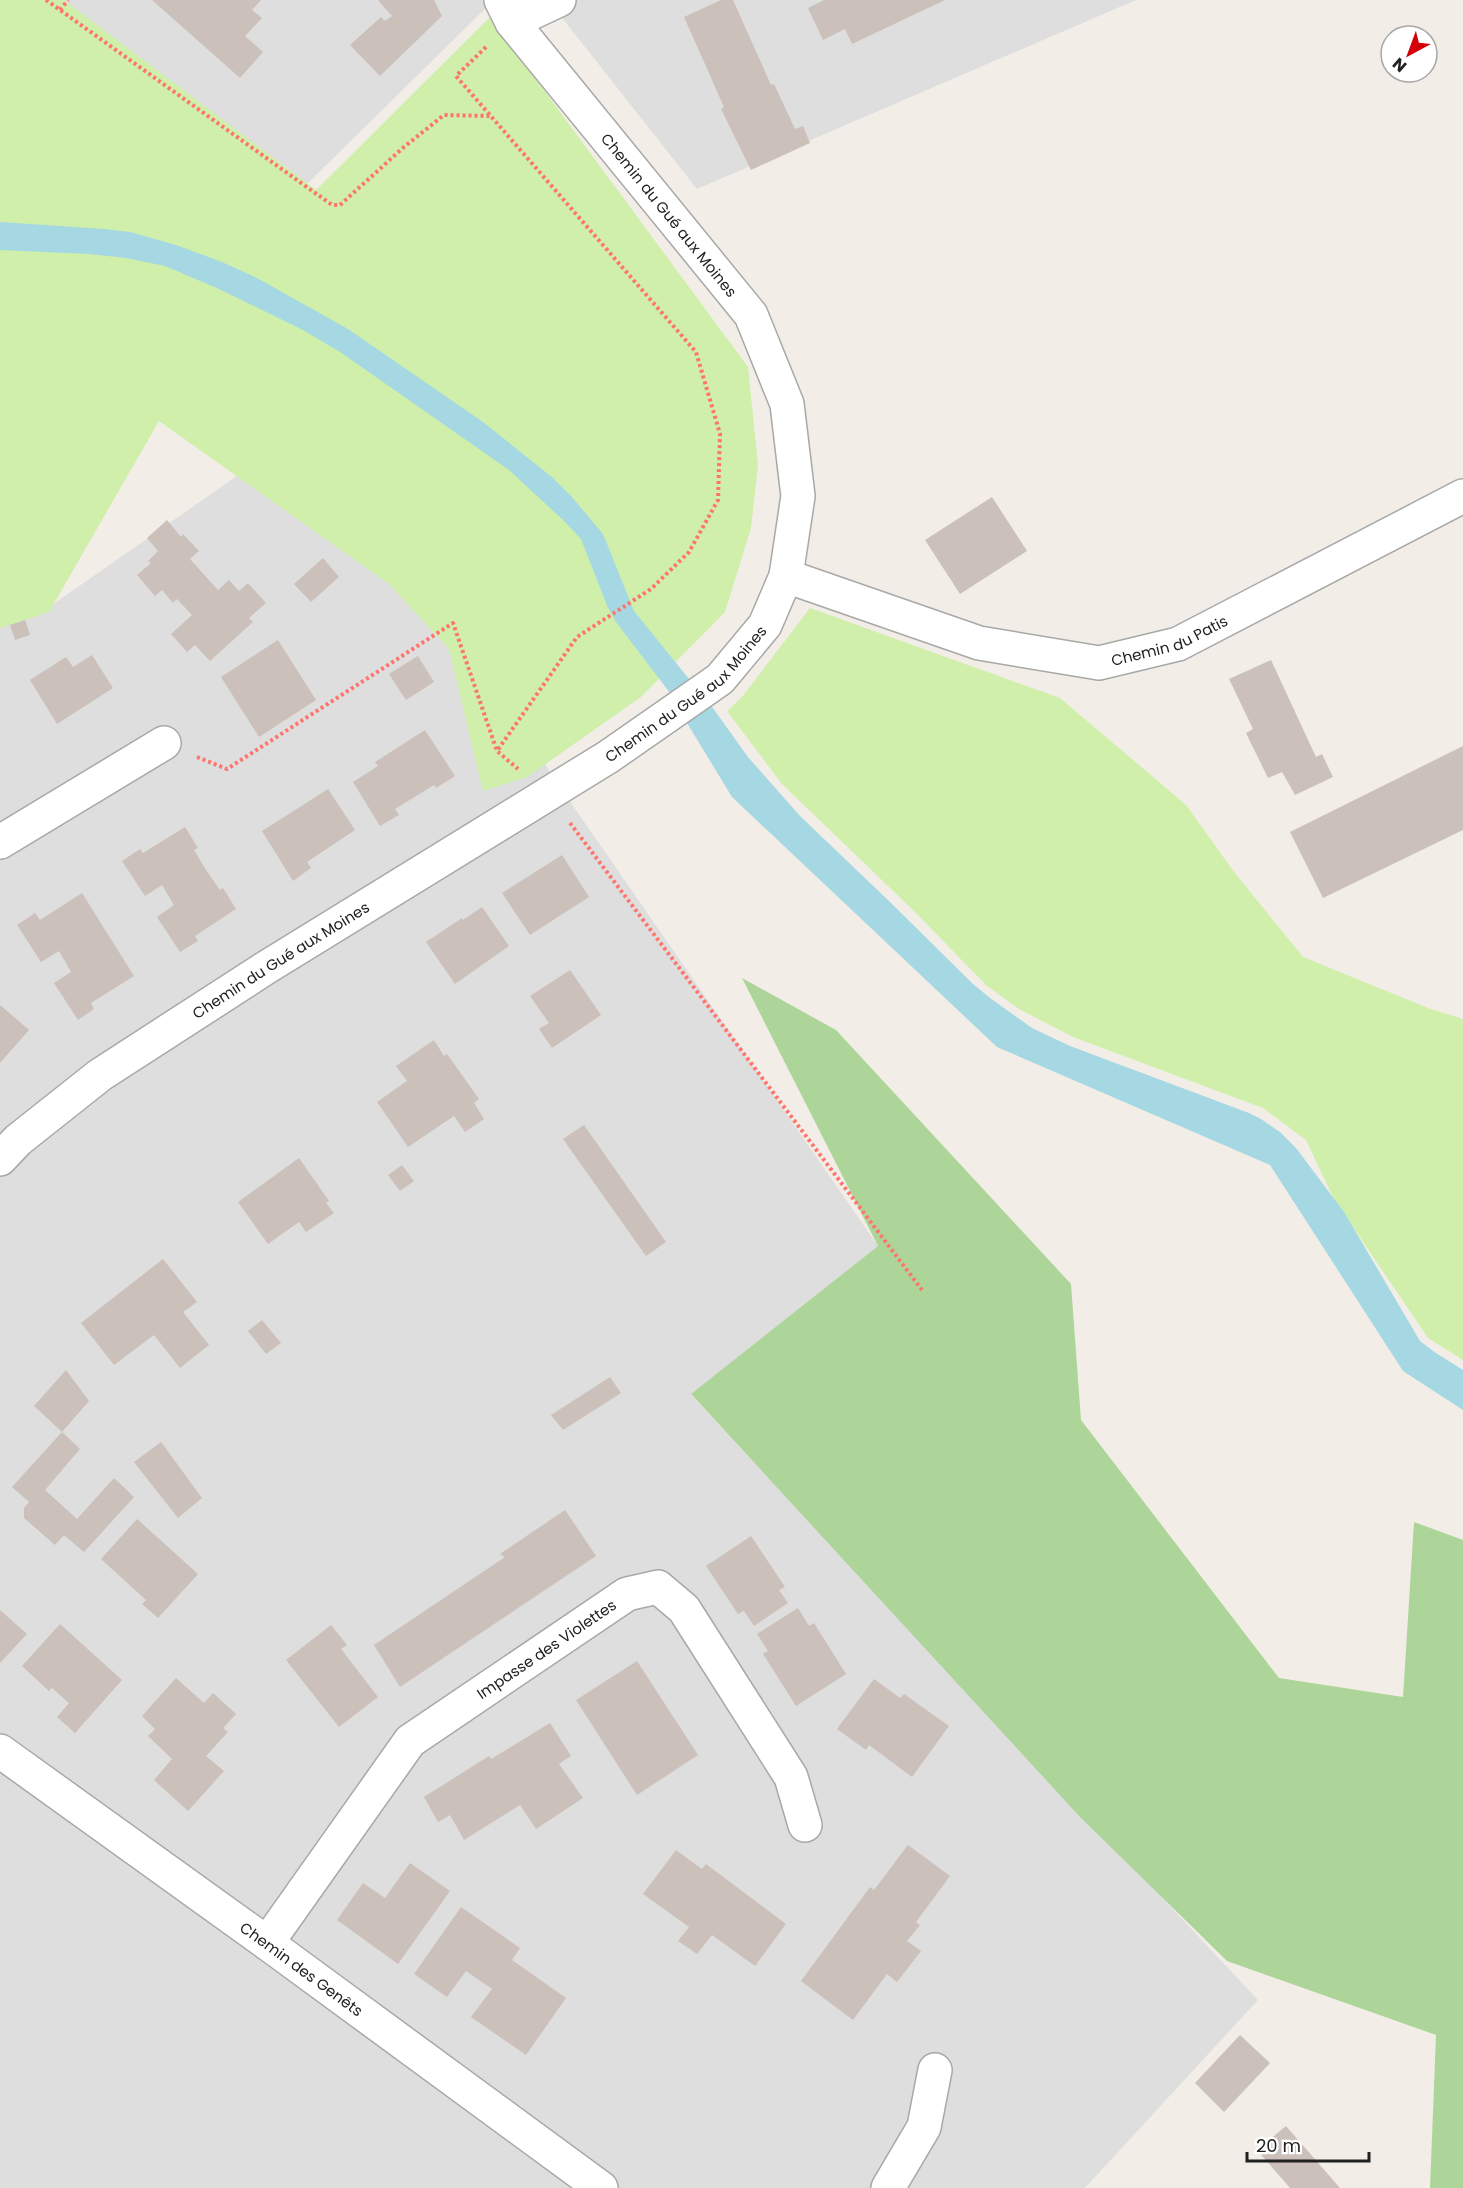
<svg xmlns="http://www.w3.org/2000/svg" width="1463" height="2188" font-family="Poppins,sans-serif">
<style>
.residential{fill:#dfdede}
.grass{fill:#cfefaa}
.forest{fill:#add599}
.water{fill:#a5d8e3}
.building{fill:#cbc0ba}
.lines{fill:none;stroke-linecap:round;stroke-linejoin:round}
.minor-casing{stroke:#a8a8a8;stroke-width:36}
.path{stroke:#ff746c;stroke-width:4;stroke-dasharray:3 3;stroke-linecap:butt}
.minor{stroke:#fff;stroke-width:33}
.labels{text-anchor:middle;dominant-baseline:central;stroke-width:4.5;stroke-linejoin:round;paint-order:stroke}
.street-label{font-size:15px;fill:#212121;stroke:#fff}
</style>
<rect width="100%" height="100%" fill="#f2eee7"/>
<g class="residential">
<polygon points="58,0 494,0 306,185"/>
<polygon points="548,0 1136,0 697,189"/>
<polygon points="244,471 447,597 551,774 878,1246 691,1395 1258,2000 1085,2188 0,2188 0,608 52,605"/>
</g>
<g class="grass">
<polygon points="0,0 64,0 316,190 490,17 748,367 758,465 751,528 725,612 641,697 527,777 483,791 449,649 389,584 159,421 49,612 0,628"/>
<polygon points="810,608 1060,698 1186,805 1234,872 1303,957 1428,1008 1463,1019 1463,1360 1428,1338 1334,1199 1306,1140 1263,1108 1073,1037 1019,1009 986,985 915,912 782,784 727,711 742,697"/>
</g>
<polygon class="forest" points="742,978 836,1030 1071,1284 1081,1420 1279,1678 1403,1697 1414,1522 1463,1540 1463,2188 1430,2188 1436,2035 1227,1961 1081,1818 691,1394 878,1246"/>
<g class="water">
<polygon points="0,222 104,229 130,232 176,245 222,262 257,278 348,329 483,422 553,478 571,496 603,534 634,611 689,679 670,693 616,622 608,608 581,539 563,520 509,470 340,352 303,330 219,289 165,266 126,258 89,254 0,250"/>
<polygon points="710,704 748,757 800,816 890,902 973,984 990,998 1032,1028 1070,1046 1249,1113 1261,1119 1280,1132 1296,1148 1344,1212 1420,1341 1436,1353 1463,1370 1463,1410 1403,1371 1270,1165 997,1047 732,797 687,723"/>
</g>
<g class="building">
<polygon points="152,0 261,0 252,10 262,18 245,36 263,52 240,78"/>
<polygon points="378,0 434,0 442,16 380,76 350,45 381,17 385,21 392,16"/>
<polygon points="721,0 733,0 771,85 774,84 795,129 803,126 810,143 751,170 721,109 724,107 684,17"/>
<polygon points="824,0 945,0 852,44 845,29 823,40 808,8"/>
<polygon points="992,497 1027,551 960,594 925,540"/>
<polygon points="167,520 181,537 183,534 199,551 190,559 218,590 229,580 239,591 248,583 266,603 249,618 253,622 210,661 195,645 187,652 171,634 192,615 177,599 173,603 162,590 155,596 137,575 151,563 148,561 158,551 147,538"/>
<polygon points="323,558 339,577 311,602 294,584"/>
<polygon points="25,620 30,635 15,640 10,625"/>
<polygon points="278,640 316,700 259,737 221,677"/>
<polygon points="92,655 113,688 57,724 30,680 66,657 73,667"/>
<polygon points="418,656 434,682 406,700 389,674"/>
<polygon points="1271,660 1316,757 1322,754 1333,777 1295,795 1282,772 1268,778 1246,733 1253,729 1229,679"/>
<polygon points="425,730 455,776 436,788 434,785 395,809 399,815 380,826 353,782 378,766 375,762"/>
<polygon points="1463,746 1463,830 1323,898 1290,832"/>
<polygon points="328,789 355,830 307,862 311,868 293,881 262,831"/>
<polygon points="185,827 198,848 194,850 206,870 220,890 223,888 236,909 195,936 198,941 180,952 157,917 174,905 162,885 145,896 122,861 140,849 143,853"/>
<polygon points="562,855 589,897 530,935 502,893"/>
<polygon points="82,893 134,976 91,1003 94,1009 78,1020 54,983 71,972 59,951 41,962 17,925 35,913 40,920"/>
<polygon points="482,907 509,946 455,984 426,942 462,918 463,920"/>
<polygon points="570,970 601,1015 552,1048 539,1029 549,1023 530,996"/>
<polygon points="0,1005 29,1030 0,1063"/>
<polygon points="434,1040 444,1056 447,1054 479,1099 474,1103 484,1119 465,1132 454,1116 408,1147 377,1102 407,1081 396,1066"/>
<polygon points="584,1125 666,1242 646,1256 563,1139"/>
<polygon points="299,1158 329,1201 326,1203 334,1213 306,1232 299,1222 268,1244 238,1202"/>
<polygon points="402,1165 414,1181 400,1191 388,1175"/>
<polygon points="163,1259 197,1302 183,1312 209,1345 180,1368 154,1335 114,1365 81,1323"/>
<polygon points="262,1320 281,1343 266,1354 248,1331"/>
<polygon points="66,1370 89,1401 62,1432 80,1449 45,1490 77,1519 114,1478 134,1497 84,1552 64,1535 55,1545 24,1518 24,1508 29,1502 12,1487 62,1432 34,1406"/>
<polygon points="610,1377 621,1393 563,1430 551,1415"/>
<polygon points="161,1442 202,1498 178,1518 134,1462"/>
<polygon points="565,1510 596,1556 400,1687 374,1645 505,1557 500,1554"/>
<polygon points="137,1519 198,1574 158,1618 142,1604 146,1600 101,1559"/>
<polygon points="751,1536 785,1587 779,1590 788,1603 754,1626 744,1611 738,1614 706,1566"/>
<polygon points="798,1608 809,1626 814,1623 846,1674 796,1706 763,1654 768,1651 757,1634"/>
<polygon points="0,1610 27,1634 0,1663"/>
<polygon points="60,1624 122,1680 75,1733 57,1717 69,1703 52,1688 49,1691 22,1666"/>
<polygon points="331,1625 347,1645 341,1649 378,1697 339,1727 286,1660"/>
<polygon points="637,1661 698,1755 637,1795 576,1700"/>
<polygon points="176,1678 204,1703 213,1693 236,1714 223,1728 228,1732 206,1756 224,1771 188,1811 154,1780 172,1759 148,1736 155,1729 142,1716"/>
<polygon points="874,1679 900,1698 904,1694 949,1726 912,1777 869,1745 866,1750 837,1729"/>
<polygon points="550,1723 571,1756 559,1764 583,1798 536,1829 520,1805 464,1840 450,1815 438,1822 424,1797 489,1756 491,1759"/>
<polygon points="908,1845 950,1876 916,1922 920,1925 907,1941 921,1951 897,1982 887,1974 853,2020 801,1981 870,1887 874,1890"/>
<polygon points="676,1850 702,1869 706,1864 786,1924 755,1966 712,1935 697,1954 678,1941 689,1927 643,1894"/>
<polygon points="410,1863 450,1891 398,1964 337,1920 363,1883 385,1898"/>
<polygon points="461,1907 520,1948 512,1960 566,1998 526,2055 471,2017 492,1989 466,1971 447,1997 414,1974"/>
<polygon points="1240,2035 1270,2063 1224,2112 1195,2083"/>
<polygon points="1286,2126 1340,2188 1290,2188 1257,2150"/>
</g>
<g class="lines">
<defs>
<g id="minor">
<polyline points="512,22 559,0"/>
<path id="s1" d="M786 576 979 643 1099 663 1178 644 1463 496"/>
<polyline points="0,842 164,743"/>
<path id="s2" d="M0 1159 18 1140 100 1075 267 967 608 757 720 679 765 625 786 576 798 496 787 404 751 315 512 22 501 0"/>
<path id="s3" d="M0 1751 267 1943 601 2188"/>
<path id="s4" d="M267 1943 410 1741 627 1594 658 1587 684 1609 791 1777 805 1825"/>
<polyline points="888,2188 924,2127 935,2070"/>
</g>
</defs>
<use href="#minor" class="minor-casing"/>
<g class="path">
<polyline points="46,0 332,205 340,205 404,147 444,115 490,116"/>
<polyline points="60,10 68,0"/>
<polyline points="486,47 456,76 696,352 720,434 718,500 689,552 651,589 577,637 497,751 518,769"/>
<polyline points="197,757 227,769 453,623 497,751"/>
<polyline points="570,823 922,1290"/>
</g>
<use href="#minor" class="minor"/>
</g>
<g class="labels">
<g class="street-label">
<text transform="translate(669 215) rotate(51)">Chemin du Gué aux Moines</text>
<text stroke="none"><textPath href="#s1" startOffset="400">Chemin du Patis</textPath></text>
<text stroke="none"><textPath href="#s2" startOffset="831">Chemin du Gué aux Moines</textPath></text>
<text stroke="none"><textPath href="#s2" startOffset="345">Chemin du Gué aux Moines</textPath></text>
<text stroke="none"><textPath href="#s4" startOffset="412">Impasse des Violettes</textPath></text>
<text stroke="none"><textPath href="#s3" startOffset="372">Chemin des Genêts</textPath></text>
</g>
</g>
<g transform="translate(1409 54) rotate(221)"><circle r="28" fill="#ffffff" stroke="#a6a6a6" stroke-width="1.5"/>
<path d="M0-4.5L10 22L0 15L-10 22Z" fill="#d3000a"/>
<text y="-9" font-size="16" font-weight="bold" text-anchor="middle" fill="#212121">N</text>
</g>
<path d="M1247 2152v9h122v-9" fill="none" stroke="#212121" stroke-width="3"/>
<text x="1256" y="2152" font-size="18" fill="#212121" stroke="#ffffff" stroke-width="4.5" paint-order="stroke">20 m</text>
</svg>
